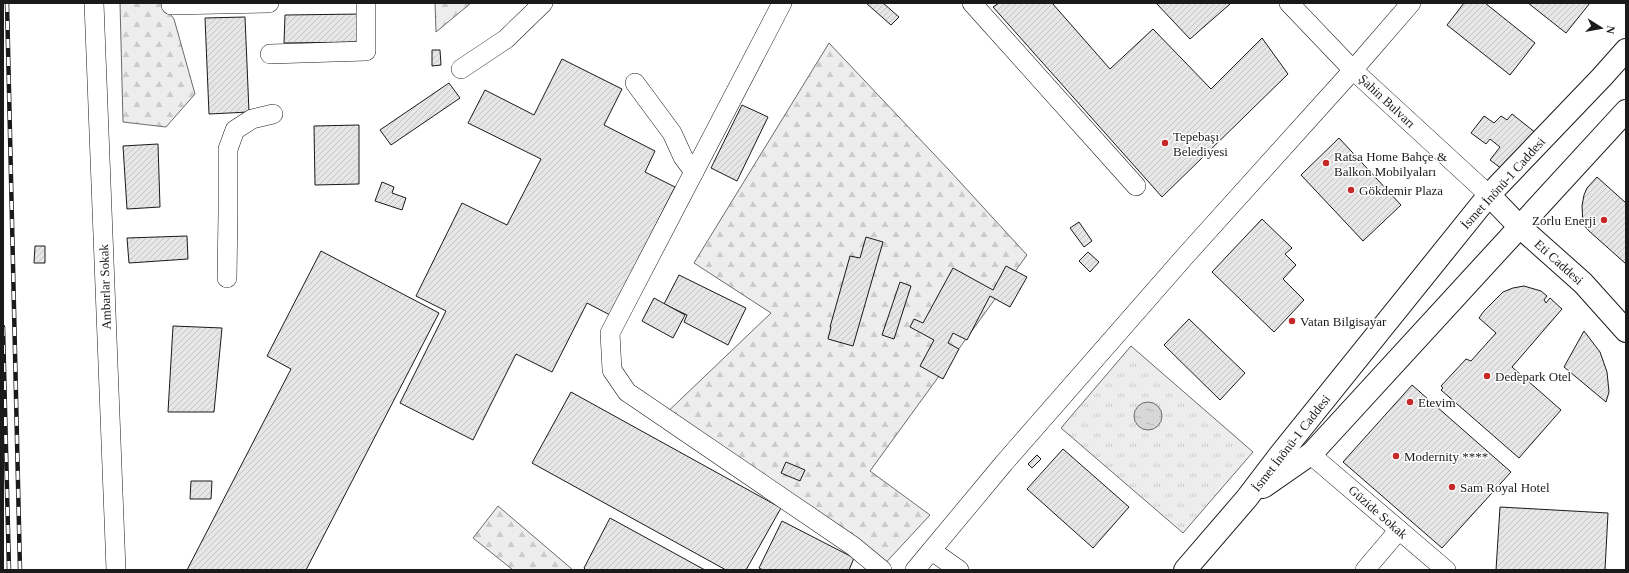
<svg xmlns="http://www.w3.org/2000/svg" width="1629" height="573" font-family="'Times New Roman',serif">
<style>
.grass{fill:url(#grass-tufts);stroke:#6a6a6a}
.forest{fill:url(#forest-firs);stroke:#6a6a6a}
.water{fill:url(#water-ripples);stroke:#6a6a6a}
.building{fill:url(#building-hatch);stroke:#1a1a1a}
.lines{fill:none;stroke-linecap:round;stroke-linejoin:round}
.minor-casing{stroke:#1a1a1a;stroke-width:20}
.major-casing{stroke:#1a1a1a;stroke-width:24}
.minor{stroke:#fff;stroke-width:19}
.major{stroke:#fff;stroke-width:22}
.rail-casing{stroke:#1a1a1a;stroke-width:4.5}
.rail{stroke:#fff;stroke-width:3;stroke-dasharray:9;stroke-linecap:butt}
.poi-dot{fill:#c62828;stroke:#fff;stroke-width:1.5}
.labels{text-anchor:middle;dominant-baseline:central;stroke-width:3;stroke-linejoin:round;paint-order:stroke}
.street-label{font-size:13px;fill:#1a1a1a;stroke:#fff}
.poi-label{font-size:13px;fill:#1a1a1a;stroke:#fff;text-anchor:start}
</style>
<defs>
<pattern id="grass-tufts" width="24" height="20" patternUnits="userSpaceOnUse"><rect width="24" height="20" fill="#ededed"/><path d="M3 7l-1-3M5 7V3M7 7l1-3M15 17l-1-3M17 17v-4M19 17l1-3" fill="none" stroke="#cbcbcb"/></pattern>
<pattern id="forest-firs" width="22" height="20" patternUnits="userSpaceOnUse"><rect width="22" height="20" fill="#ededed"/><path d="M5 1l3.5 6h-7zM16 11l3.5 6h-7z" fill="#cbcbcb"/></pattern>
<pattern id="water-ripples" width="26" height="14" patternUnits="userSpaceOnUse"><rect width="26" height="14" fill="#d7d7d7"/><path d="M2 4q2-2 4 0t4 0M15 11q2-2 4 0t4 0" fill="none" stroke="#b8b8b8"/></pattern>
<pattern id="building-hatch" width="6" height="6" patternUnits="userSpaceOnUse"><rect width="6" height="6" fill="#e6e6e6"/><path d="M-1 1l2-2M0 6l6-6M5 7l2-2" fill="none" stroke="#c5c5c5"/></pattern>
</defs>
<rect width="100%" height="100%" fill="#fff"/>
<polygon class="grass" points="1131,346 1253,452 1183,533 1061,428"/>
<g class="forest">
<polygon points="120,3 162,3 174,19 195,94 166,127 123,122"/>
<polygon points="435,3 471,3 436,32"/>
<polygon points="829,43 949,170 1027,255 870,471 930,515 879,570 660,419 771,313 694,263"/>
<polygon points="498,506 573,570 513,570 473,538"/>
</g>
<circle class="water" cx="1148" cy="416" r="14"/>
<g class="building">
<polygon points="866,3 883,3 899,17 891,25"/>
<polygon points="999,3 1052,3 1110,69 1153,29 1211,89 1262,38 1288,74 1162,197 993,7"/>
<polygon points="1156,3 1229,3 1230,4 1190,39"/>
<polygon points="1464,3 1485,3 1535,43 1510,75 1447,25"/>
<polygon points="1528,3 1590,3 1566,33"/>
<polygon points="362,14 362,42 284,43 285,15"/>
<polygon points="245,17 249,112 209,114 205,18"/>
<polygon points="432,50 440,50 441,65 432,66"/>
<polygon points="562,59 622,89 604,125 655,151 645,172 675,187 610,315 587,303 552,372 516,354 473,440 400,403 446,311 416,296 462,203 507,225 541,159 468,123 485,90 534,115"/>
<polygon points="449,83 460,98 391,145 380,130"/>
<polygon points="742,105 768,117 737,181 711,168"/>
<polygon points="1512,114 1536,133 1506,172 1490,160 1500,147 1490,139 1486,144 1471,133 1484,116 1494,123 1501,116 1507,120"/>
<polygon points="359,125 359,184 315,185 314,126"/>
<polygon points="1339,138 1401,205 1363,241 1301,175"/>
<polygon points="158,144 160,207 127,209 123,146"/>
<polygon points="1597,177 1626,203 1626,264 1589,231 1583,224 1582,206 1584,195 1587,188"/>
<polygon points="382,182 394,187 392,193 406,198 402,210 375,201"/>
<polygon points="1262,219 1292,248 1285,254 1296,265 1283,279 1304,300 1274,332 1212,272"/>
<polygon points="1079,222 1092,241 1084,247 1070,228"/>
<polygon points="187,236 188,259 129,263 127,238"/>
<polygon points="866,237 883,242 853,346 828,339 831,327 830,327 850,256 860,258"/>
<polygon points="35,246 45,246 45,263 34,263"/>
<polygon points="321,251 439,313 306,570 187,570 291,369 267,356"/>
<polygon points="1088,252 1099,262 1090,272 1079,261"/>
<polygon points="1006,266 1027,277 1010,307 990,296 967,340 953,333 948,343 959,349 943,379 920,366 934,340 910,327 914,319 923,323 953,268 993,290"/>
<polygon points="679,275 746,308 728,345 684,322 687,315 664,304"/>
<polygon points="900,282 911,286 894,339 882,335"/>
<polygon points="1524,286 1541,291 1547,296 1544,300 1546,303 1550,298 1562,309 1512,367 1561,410 1519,458 1441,390 1443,388 1441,386 1466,359 1471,361 1496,333 1479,318 1484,311 1503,292 1513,288"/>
<polygon points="654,298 685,315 673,338 642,321"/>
<polygon points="1189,319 1245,373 1220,400 1164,345"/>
<polygon points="173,326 222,328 214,412 168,412"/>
<polygon points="1584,331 1600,352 1607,372 1609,392 1606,402 1564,367"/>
<polygon points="1412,385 1511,472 1442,548 1343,462"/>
<polygon points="571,392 781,508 746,570 726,570 532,463"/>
<polygon points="1063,449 1129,507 1093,548 1027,489"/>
<polygon points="1037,455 1041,459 1032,468 1028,464"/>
<polygon points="786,462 805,470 800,481 781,473"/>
<polygon points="191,481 212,481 211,499 190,499"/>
<polygon points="1500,507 1608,513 1605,570 1496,570"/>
<polygon points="610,518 705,570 586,570 584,568"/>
<polygon points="782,521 854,558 849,570 763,570 759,568"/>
</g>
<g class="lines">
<defs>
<g id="minor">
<polyline points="94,3 116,570"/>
<polyline points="782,3 610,333 612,370 627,392 853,546 882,570"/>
<polyline points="972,3 1136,186"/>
<polyline points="1289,3 1353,70 1489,195"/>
<polyline points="171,5 269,3"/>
<polyline points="270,54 366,51 366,3"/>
<polyline points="461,69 506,39 543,3"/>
<polyline points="635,83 672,133 683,157 694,172"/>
<polyline points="227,278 228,213 228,149 235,130 252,119 273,114"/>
<polyline points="1310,454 1446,570"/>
<polyline points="932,551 959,570"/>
<polyline points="915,570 1004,463 1187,254 1353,70 1411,3"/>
<polyline points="1365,570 1399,530"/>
</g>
<g id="major">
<polyline points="1489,195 1520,227 1583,283 1626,331"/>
<polyline points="1263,487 1312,453 1626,111"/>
<polyline points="1185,570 1247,498 1279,456 1489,195 1602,77 1626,50"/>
</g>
</defs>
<use href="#minor" class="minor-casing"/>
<use href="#major" class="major-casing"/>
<use href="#minor" class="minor"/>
<use href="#major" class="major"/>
<defs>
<g id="rail">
<polyline points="7,3 20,570"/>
<polyline points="3,327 9,570"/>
</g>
</defs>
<use href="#rail" class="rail-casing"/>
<use href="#rail" class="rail"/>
</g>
<g class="poi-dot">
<circle cx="1165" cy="143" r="4"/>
<circle cx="1326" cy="163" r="4"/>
<circle cx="1351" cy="190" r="4"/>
<circle cx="1604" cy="220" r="4"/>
<circle cx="1292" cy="321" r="4"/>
<circle cx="1487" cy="376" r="4"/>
<circle cx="1410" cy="402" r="4"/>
<circle cx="1396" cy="456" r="4"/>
<circle cx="1452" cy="487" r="4"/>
</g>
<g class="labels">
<g class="street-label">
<text transform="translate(1387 101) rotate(43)">Şahin Bulvarı</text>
<text transform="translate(1503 183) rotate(-48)">İsmet İnönü-1 Caddesi</text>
<text transform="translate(1559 262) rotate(42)">Eti Caddesi</text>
<text transform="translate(105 287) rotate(-92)">Ambarlar Sokak</text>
<text transform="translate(1291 443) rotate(-52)">İsmet İnönü-1 Caddesi</text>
<text transform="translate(1378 512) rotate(41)">Güzide Sokak</text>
</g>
<g class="poi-label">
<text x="1173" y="136">Tepebaşı<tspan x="1173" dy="15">Belediyesi</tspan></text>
<text x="1334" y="156">Ratsa Home Bahçe &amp;<tspan x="1334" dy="15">Balkon Mobilyaları</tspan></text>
<text x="1359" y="190">Gökdemir Plaza</text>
<text x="1596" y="220" text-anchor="end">Zorlu Enerji</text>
<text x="1300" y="321">Vatan Bilgisayar</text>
<text x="1495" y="376">Dedepark Otel</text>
<text x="1418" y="402">Etevim</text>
<text x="1404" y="456">Modernity ****</text>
<text x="1460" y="487">Sam Royal Hotel</text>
</g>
</g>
<rect width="1629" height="573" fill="none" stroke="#1a1a1a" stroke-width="8"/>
<g transform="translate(1601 28) rotate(101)" stroke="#ffffff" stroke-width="3" paint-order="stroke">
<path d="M0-3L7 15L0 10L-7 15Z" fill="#1a1a1a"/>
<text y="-6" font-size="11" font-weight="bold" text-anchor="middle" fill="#1a1a1a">N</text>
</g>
</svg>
